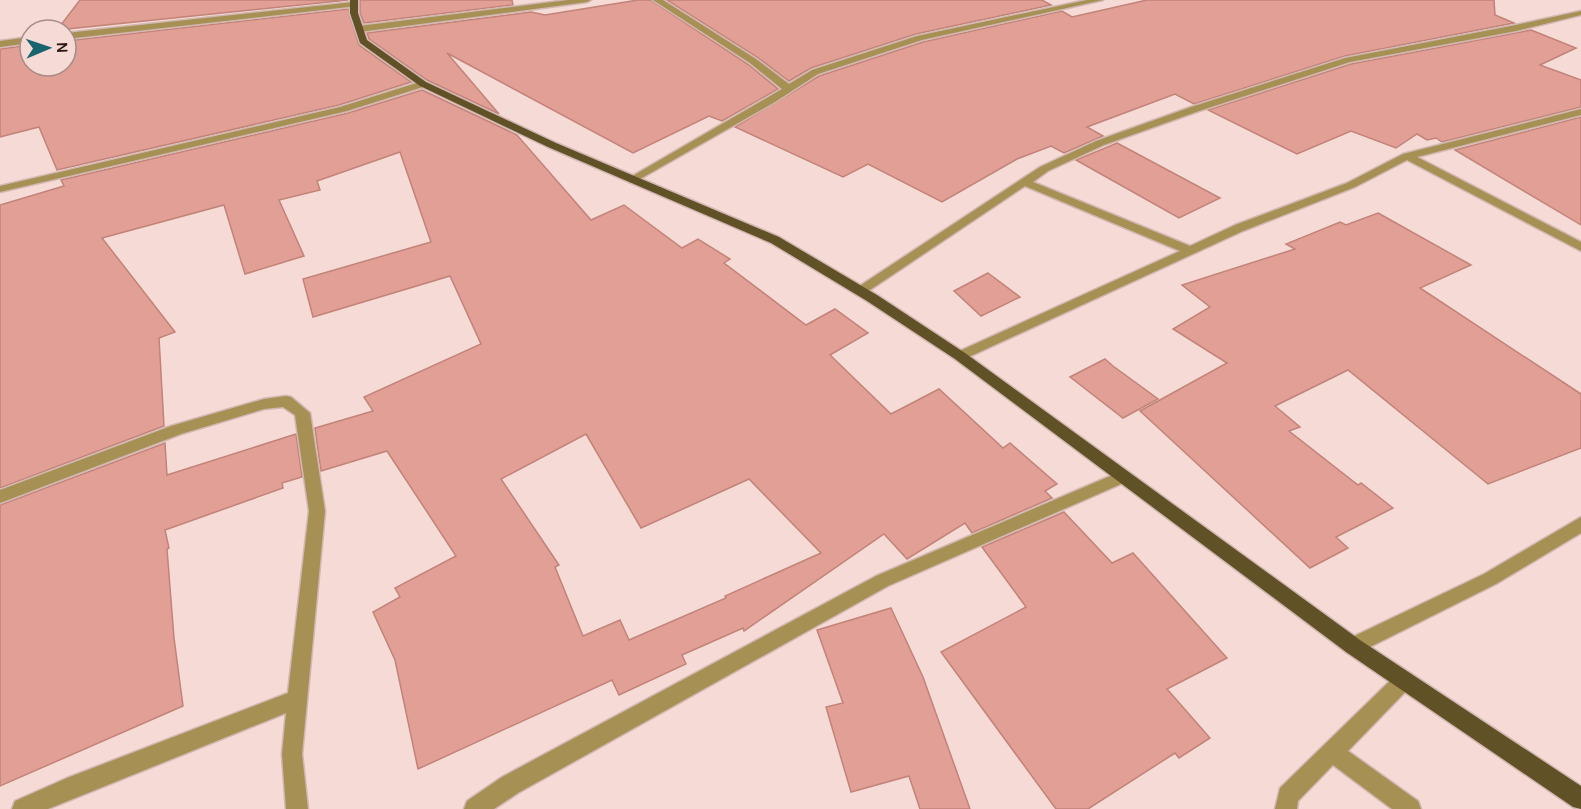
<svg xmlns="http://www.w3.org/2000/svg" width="1581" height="809" font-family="Karla,sans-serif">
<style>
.building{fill:#e19f95;stroke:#c28379;stroke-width:1.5;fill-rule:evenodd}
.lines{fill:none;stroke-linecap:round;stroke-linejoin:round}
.minor-casing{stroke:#d2b7b2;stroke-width:3}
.major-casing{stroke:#d2b7b2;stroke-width:3}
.minor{fill:#a79054;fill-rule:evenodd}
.major{fill:#615126;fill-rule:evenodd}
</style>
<rect width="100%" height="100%" fill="#f6dad5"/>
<g class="building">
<polygon points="80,0 348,0 57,30"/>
<polygon points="360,0 512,0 513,5 364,23 360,13"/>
<polygon points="638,0 651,0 749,65 778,89 722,121 709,116 633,153 447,53 499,114 427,80 369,39 367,33 531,12 545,15"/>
<polygon points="667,0 1042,0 1051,5 916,34 811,68 789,81 757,57"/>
<polygon points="1147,0 1494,0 1495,15 1514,23 1345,56 1194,104 1175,94 1087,127 1103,136 1064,153 1051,146 1017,159 942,202 868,164 843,177 735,127 819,76 923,42 1062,11 1072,17"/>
<polygon points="348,9 359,45 411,82 339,105 57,170 39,127 0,137 0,49 30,45 30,66 66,66 66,41"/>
<polygon points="1531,30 1576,48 1540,65 1581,80 1581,107 1442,142 1436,138 1427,140 1417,134 1396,148 1351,131 1297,154 1208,110 1351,64"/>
<path d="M422 90 517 135 591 220 624 205 682 248 698 239 730 259 724 263 806 325 835 309 868 333 830 355 891 414 939 389 1003 448 1010 443 1057 484 1045 491 1052 498 972 533 965 523 907 559 884 534 744 631 743 628 682 655 686 664 619 695 612 680 418 769 395 660 373 612 400 597 395 588 456 556 387 451 321 471 315 428 373 411 364 397 481 344 450 276 313 317 303 279 431 242 400 152 317 181 320 190 279 200 304 256 245 274 224 205 102 238 175 332 159 338 164 426 0 488V205L64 186 61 180 348 113ZM586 434 641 528 749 479 821 553 725 596 726 598 629 640 620 620 583 636 555 567 559 565 501 479Z"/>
<polygon points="1581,117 1581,225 1455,150"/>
<polygon points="1117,143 1220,198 1179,218 1076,160"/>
<polygon points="1378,213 1471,265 1420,288 1581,394 1581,448 1488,484 1348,370 1275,406 1300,427 1289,431 1358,485 1361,483 1393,508 1336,537 1348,548 1310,568 1140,411 1227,363 1173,329 1210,307 1182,285 1295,249 1286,244 1340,222 1346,225"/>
<polygon points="988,273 1020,297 981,316 954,291"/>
<polygon points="1105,359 1113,366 1158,399 1123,418 1070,377"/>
<polygon points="296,434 302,477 282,483 283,488 165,530 169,548 167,549 174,638 183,706 0,786 0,505 165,443 167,475"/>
<polygon points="1064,512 1112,563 1133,553 1227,658 1167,689 1210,738 1179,758 1175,753 1088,809 1056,809 941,652 1026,607 982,547"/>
<polygon points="891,608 923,677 970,809 920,809 909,776 851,792 826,707 843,703 817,630"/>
</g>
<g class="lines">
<defs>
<g id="minor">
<polygon points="568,0 591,0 587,2 359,32 355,29 359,26"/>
<polygon points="653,0 663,0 756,59 789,84 812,70 917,36 1087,0 1103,0 922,40 818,74 775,102 633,183 629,182 629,178 782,89 750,63"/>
<polygon points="354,2 357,2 357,6 66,39 66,33"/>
<polygon points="1581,11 1581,15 1516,31 1350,62 1199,111 1104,145 1048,171 1033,182 1190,246 1235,225 1347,183 1403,154 1581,109 1581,115 1417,157 1581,242 1581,251 1407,160 1355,187 1243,231 960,361 953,356 955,353 1180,251 1025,186 864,294 859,295 852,291 1040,167 1096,141 1191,107 1345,58 1516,25"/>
<polygon points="30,37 30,43 0,47 0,41"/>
<polygon points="423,81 426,82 426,86 347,111 0,192 0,186 340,107"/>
<polygon points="286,396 291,397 310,413 325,511 302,754 308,809 286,809 282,754 286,713 48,809 12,809 15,801 67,778 288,693 309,511 295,415 283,407 264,409 181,434 0,503 0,490 171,426 264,399"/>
<polygon points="1122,471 1128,473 1130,477 1128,481 888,586 518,793 494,809 464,809 467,801 502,777 876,576"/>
<polygon points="1581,517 1581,533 1496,584 1360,652 1353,655 1346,652 1343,646 1346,640 1484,574"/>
<polygon points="1404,671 1411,674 1414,680 1411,686 1348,751 1418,801 1421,809 1392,809 1333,765 1298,801 1297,809 1275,809 1280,788 1397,674"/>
</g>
<polygon id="major" points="350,0 358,0 358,13 367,40 426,82 556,143 779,237 877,295 965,353 1360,640 1581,786 1581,809 1573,807 1346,652 955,359 867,301 771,243 548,147 420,86 360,43 350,13"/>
</defs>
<use href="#minor" class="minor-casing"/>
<use href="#major" class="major-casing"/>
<use href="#minor" class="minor"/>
<use href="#major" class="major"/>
</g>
<g transform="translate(48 48) rotate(88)"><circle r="28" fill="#f6dad5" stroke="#a68c87" stroke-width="1.5"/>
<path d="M0-4.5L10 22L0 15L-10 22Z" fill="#19656f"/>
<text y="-9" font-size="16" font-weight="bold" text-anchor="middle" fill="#2f1713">N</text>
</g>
</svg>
